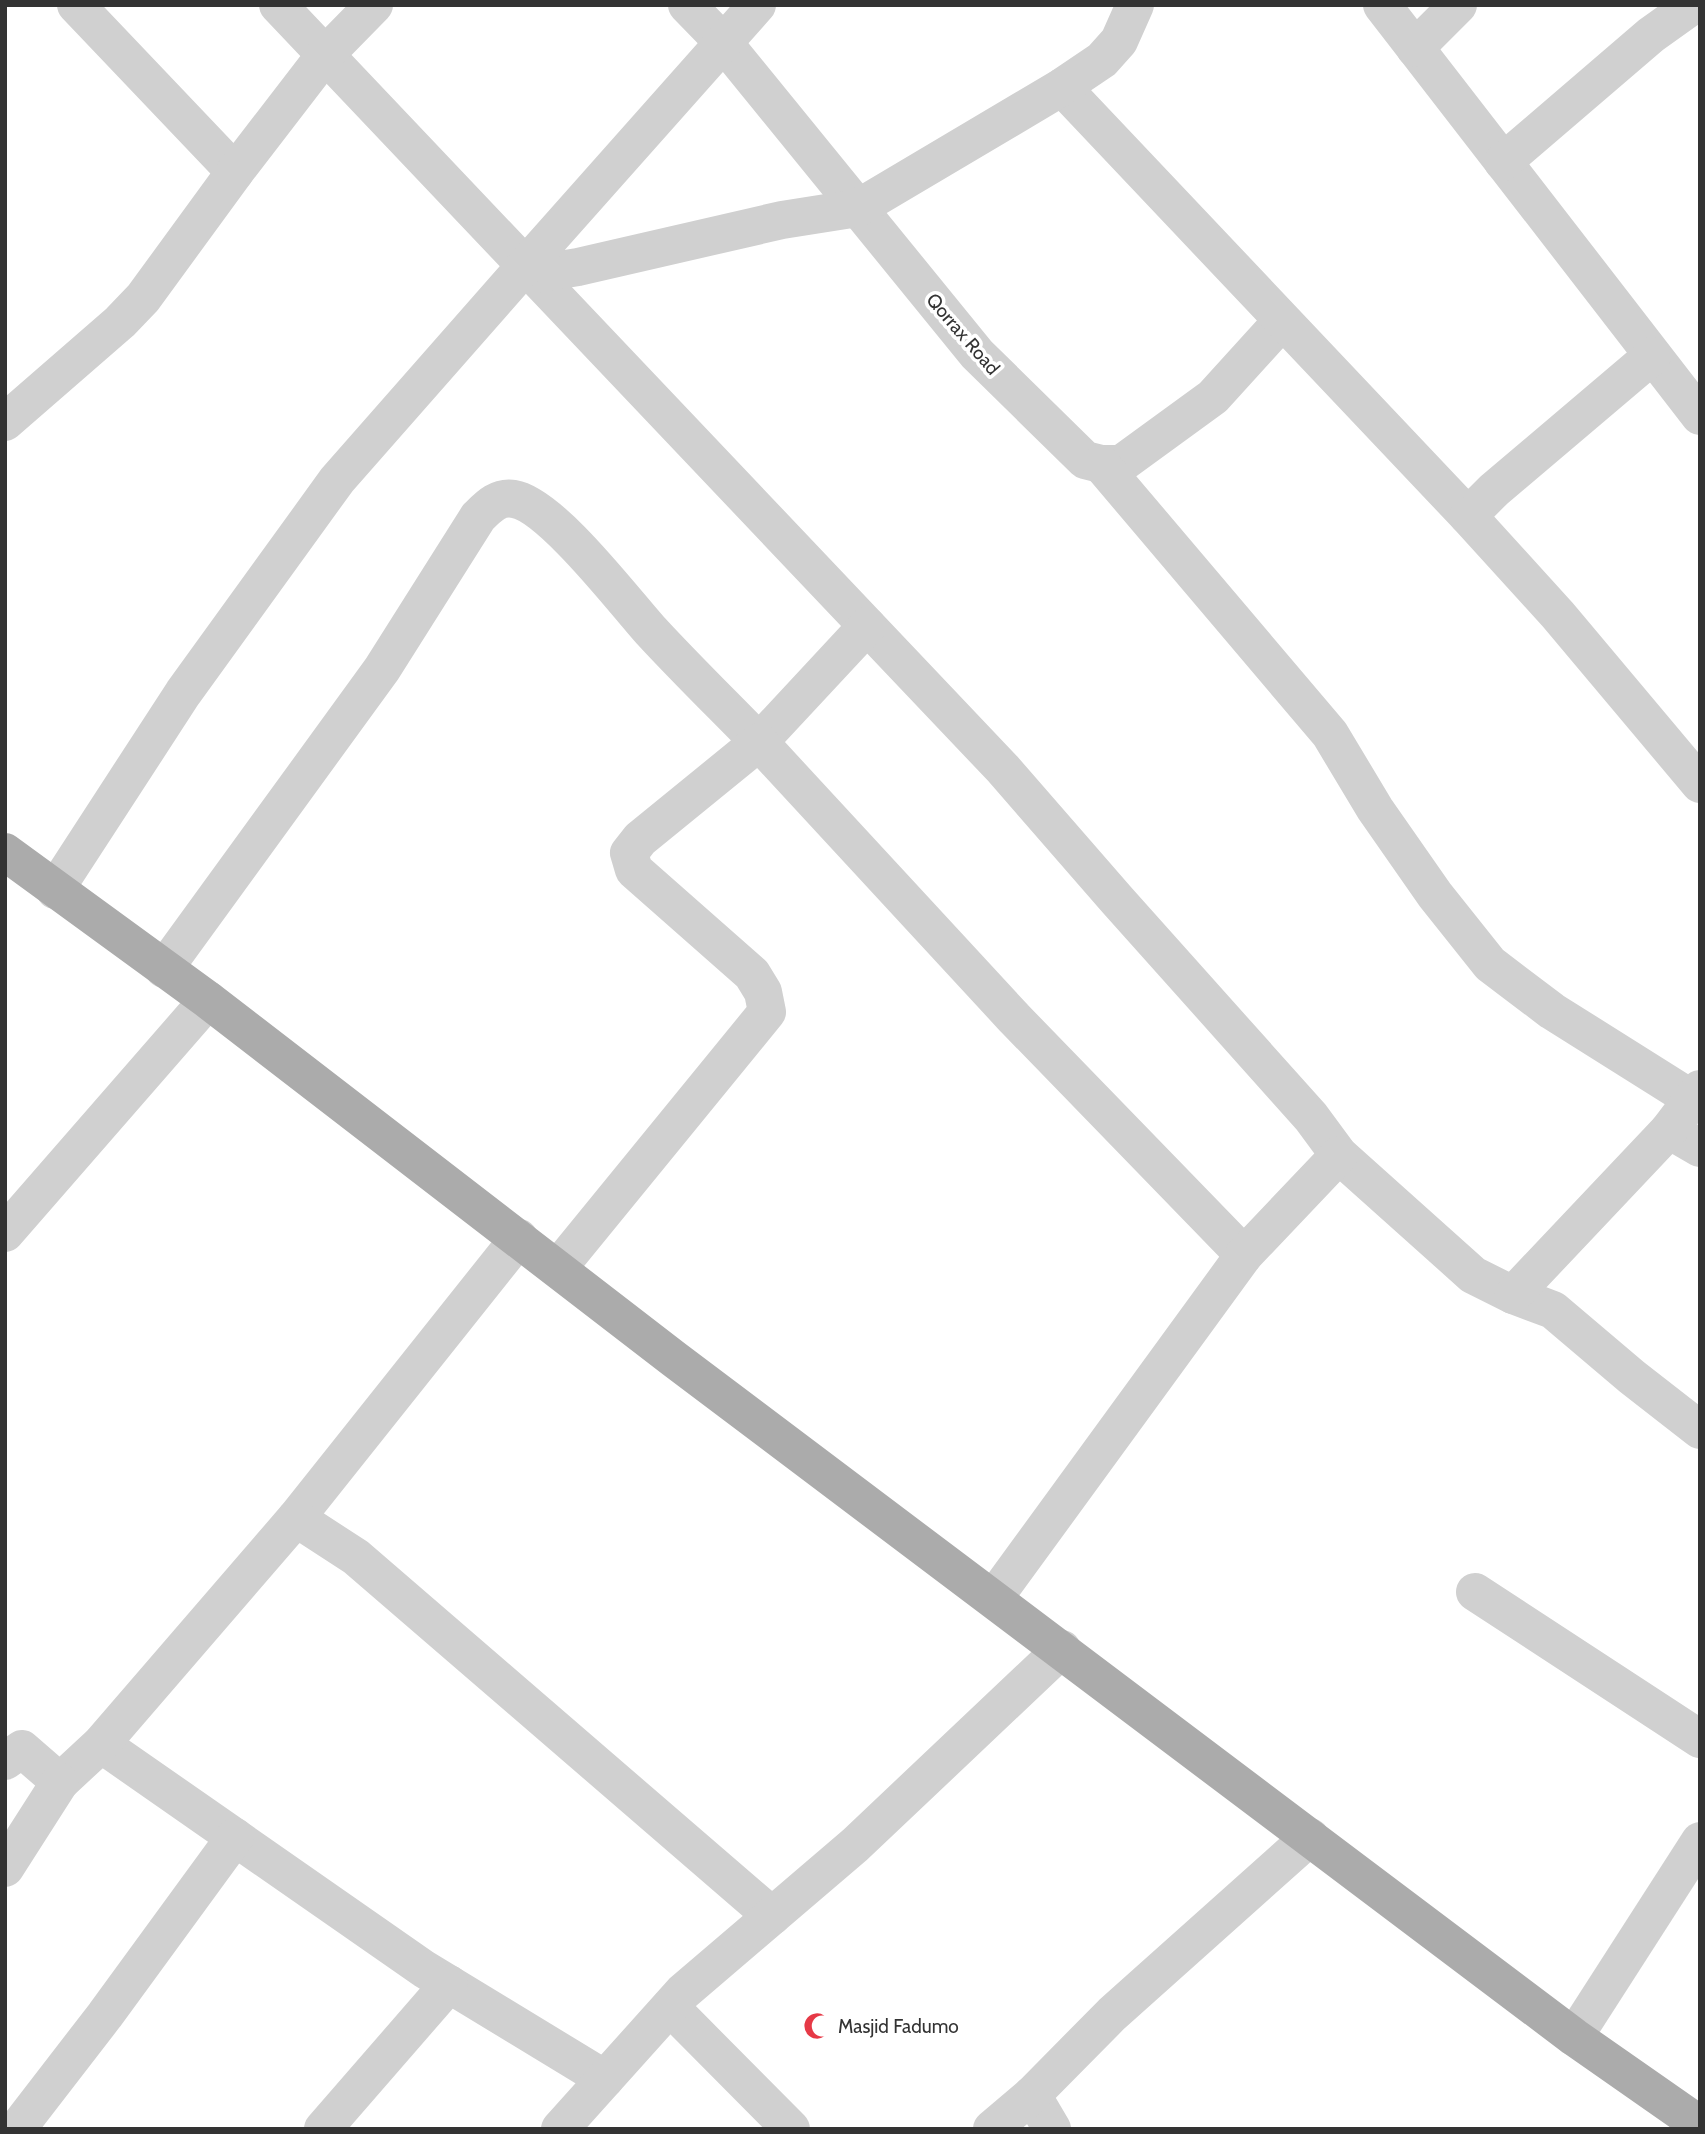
<svg xmlns="http://www.w3.org/2000/svg" width="1705" height="2134" font-family="Cabin,sans-serif">
<style>
.lines{fill:none;stroke-linecap:round;stroke-linejoin:round}
.minor{stroke:#d0d0d0;stroke-width:38}
.primary{stroke:#ababab;stroke-width:38}
.labels{text-anchor:middle;dominant-baseline:central;stroke-width:7;stroke-linejoin:round;paint-order:stroke}
.street-label{font-size:19px;fill:#333;stroke:#fff}
.poi-label{font-size:19px;fill:#333;stroke:#fff;text-anchor:start}
</style>
<rect width="100%" height="100%" fill="#fff"/>
<g class="lines">
<g class="minor">
<polyline points="76,5 235,172"/>
<polyline points="278,5 1003,769 1117,900 1311,1117 1339,1155 1473,1275 1513,1295 1553,1310 1632,1377 1700,1430"/>
<polyline points="687,5 723,42 977,354 1085,460 1101,464 1121,464 1213,397 1282,321"/>
<polyline points="1382,5 1700,416"/>
<polyline points="1415,48 1458,5"/>
<polyline points="1062,87 1468,516 1494,490 1652,356"/>
<polyline points="1503,162 1651,35 1693,5"/>
<polyline points="535,274 578,267 782,220 858,208 1062,87 1102,60 1119,41 1135,5"/>
<polyline points="5,422 120,322 143,298 235,172 325,55 374,5"/>
<polyline points="1101,464 1330,734 1375,809 1435,895 1490,964 1552,1011 1692,1099"/>
<polyline points="1468,516 1558,615 1700,784"/>
<polyline points="55,890 183,693 337,480 526,265 757,5"/>
<path d="M164 969 382 669 478 517C488 507 498 496 514 499 551 505 624 601 651 631 686 669 723 705 759 742L867 626"/>
<polyline points="1669,1130 1700,1148"/>
<polyline points="5,1233 208,1000"/>
<polyline points="558,1268 767,1012 763,992 752,974 634,870 629,853 640,839 759,742 1014,1018 1244,1255"/>
<polyline points="1513,1295 1669,1130 1700,1089"/>
<polyline points="296,1518 519,1238"/>
<polyline points="1475,1592 1700,1739"/>
<polyline points="994,1598 1244,1255 1339,1155"/>
<polyline points="101,1744 424,1969 605,2079"/>
<polyline points="5,1761 22,1749 60,1782 101,1744 296,1518 356,1557 772,1916"/>
<polyline points="5,1868 60,1782"/>
<polyline points="670,2007 791,2129"/>
<polyline points="1574,2037 1700,1841"/>
<polyline points="1032,2095 1052,2129"/>
<polyline points="17,2129 105,2015 235,1837"/>
<polyline points="323,2129 449,1984"/>
<polyline points="560,2129 683,1992 855,1845 1062,1649"/>
<polyline points="992,2129 1032,2095 1112,2014 1310,1837"/>
</g>
<polyline class="primary" points="5,852 208,1000 674,1359 1574,2037 1700,2125"/>
</g>
<defs>
<symbol id="mosque-bare" viewBox="-9 -9 18 18"><path d="M3.5-4.9A6 6 0 1 0 3.5 4.9A5 5 0 1 1 3.5-4.9Z" fill="#e63946" stroke="#fff" stroke-width="2.5" paint-order="stroke"/></symbol>
</defs>
<g fill-rule="evenodd">
<use href="#mosque-bare" x="798" y="2007" width="38" height="38"/>
</g>
<g class="labels">
<g class="street-label">
<text transform="translate(963 334) rotate(49)">Qorrax Road</text>
</g>
<g class="poi-label">
<text x="838" y="2026">Masjid Fadumo</text>
</g>
</g>
<rect width="1705" height="2134" fill="none" stroke="#333333" stroke-width="14"/>
</svg>
